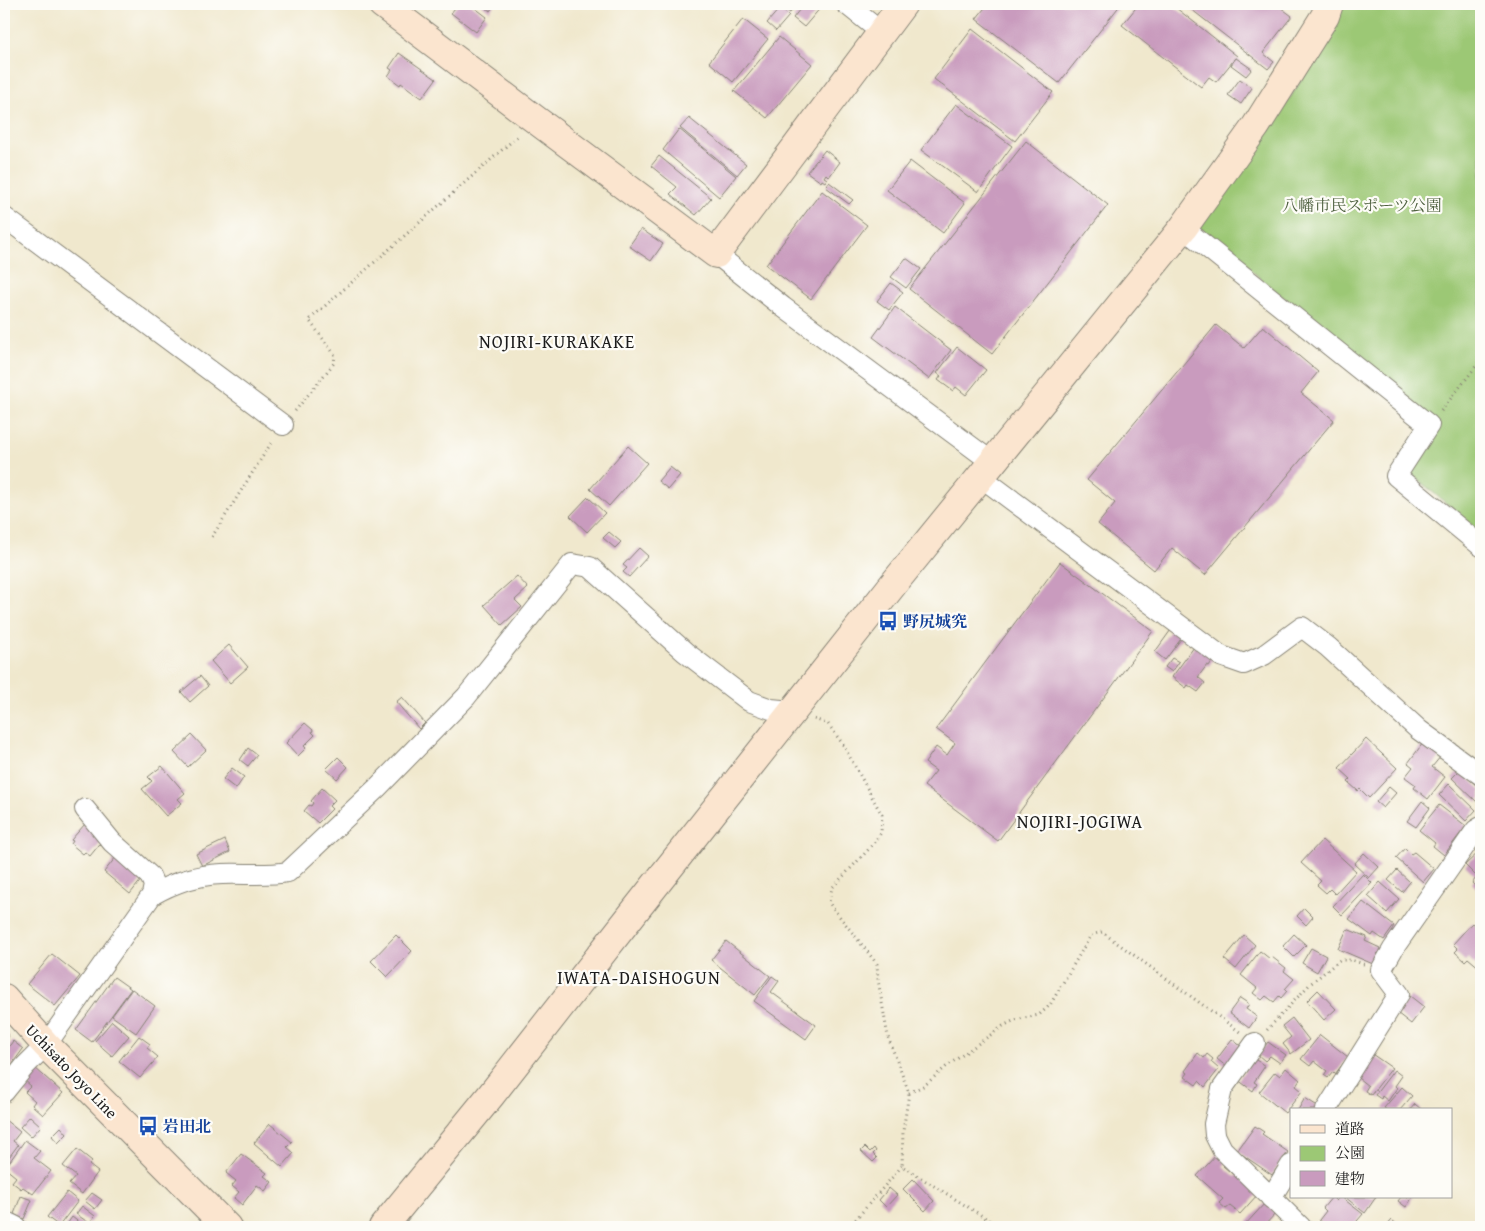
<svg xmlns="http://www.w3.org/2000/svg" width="1485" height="1231" font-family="'Gentium Book Plus','Noto Serif JP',serif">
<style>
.green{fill:#9cc875;stroke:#5c7248}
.building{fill:#c99bbe}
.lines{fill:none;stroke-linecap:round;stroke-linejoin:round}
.street-casing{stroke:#868274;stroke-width:22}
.secondary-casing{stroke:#868274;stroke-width:30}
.path{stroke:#868274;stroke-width:3;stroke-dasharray:1 4;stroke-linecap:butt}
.street{stroke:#fff;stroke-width:20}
.secondary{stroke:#fbe5cf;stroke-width:28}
.labels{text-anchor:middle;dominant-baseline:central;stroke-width:4.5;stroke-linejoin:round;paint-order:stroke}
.park-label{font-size:16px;fill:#4f6140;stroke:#fdfcf7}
.transit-label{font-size:16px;font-weight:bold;fill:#164399;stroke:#fdfcf7;text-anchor:start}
.street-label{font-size:16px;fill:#1c1c1c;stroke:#fdfcf7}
.neighbourhood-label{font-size:18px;letter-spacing:1px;fill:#1c1c1c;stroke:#fdfcf7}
</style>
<rect width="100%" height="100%" fill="#fdfcf7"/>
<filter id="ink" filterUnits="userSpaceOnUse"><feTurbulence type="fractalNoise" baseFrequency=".02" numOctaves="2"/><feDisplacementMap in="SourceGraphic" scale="10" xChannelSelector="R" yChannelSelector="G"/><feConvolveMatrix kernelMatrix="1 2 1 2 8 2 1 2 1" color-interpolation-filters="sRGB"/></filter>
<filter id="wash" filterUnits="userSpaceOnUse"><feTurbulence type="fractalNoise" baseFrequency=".0096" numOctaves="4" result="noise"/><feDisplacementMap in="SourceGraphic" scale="20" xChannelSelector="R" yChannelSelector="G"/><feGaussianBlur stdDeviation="1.12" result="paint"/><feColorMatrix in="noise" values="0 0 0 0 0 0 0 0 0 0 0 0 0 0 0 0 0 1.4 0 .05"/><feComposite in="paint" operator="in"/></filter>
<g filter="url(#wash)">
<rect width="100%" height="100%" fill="#f0e8cd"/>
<polygon class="green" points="1343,4 1481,4 1481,533 1409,472 1439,427 1199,227 1291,96 1327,39"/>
<g id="blocks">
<g class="building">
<polygon points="458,4 470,4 487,17 476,32 451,13"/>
<polygon points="481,4 495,4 490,11"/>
<polygon points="778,4 797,4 790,13"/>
<polygon points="804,4 819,4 822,6 804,27 793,18"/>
<polygon points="988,4 1121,4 1059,83 976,19"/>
<polygon points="1139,4 1171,4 1237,56 1216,82 1209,77 1201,87 1122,25"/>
<polygon points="1189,4 1276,4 1292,16 1263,53 1274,62 1268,69 1187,6"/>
<polygon points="780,8 789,16 776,31 767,23"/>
<polygon points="743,19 768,39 733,82 709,62"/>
<polygon points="972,29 1053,92 1015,141 934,79"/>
<polygon points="779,37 812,64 767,118 734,91"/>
<polygon points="399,53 436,79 422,98 401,83 400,85 388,76 392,70 389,68"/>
<polygon points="1236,58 1252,69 1246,76 1231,65"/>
<polygon points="1240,79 1252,88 1241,104 1228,95"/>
<polygon points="956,104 1012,146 978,192 921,150"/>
<polygon points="689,118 746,164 737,175 680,128"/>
<polygon points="679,129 736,176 719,197 663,150"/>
<polygon points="1026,141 1108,205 992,354 909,289"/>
<polygon points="825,150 840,162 829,177 826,174 824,177 827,179 825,182 822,180 821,182 807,172"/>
<polygon points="659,156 711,198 696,215 670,194 677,187 651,166"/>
<polygon points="910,161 965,203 943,233 887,190"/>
<polygon points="829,182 853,200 849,204 826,187"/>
<polygon points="822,191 867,225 811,299 766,265"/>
<polygon points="641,229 663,244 651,261 629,246"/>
<polygon points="906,258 921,269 906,288 891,277"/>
<polygon points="891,283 903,292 889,310 877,301"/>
<polygon points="895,307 951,350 929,379 873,337"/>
<polygon points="1216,325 1244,348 1263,326 1318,372 1301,393 1334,420 1205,575 1172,548 1154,570 1098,524 1115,503 1087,480"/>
<polygon points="957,347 986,370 966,395 956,387 953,391 938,380 941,376 937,373"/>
<polygon points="628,446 647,463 609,506 590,489"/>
<polygon points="670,467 680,475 668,489 658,481"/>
<polygon points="588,497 605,513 587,532 570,516"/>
<polygon points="609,532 621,542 615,548 603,538"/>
<polygon points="639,548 648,556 629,577 623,572 627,568 623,565"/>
<polygon points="1060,562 1153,631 998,841 924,786 936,771 925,763 936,747 947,755 955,743 936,729"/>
<polygon points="517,576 528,588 515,600 522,607 502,625 484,605"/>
<polygon points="1173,627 1184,635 1165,660 1155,652"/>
<polygon points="1197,643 1213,660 1209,666 1207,665 1198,677 1205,683 1198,692 1188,685 1186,688 1172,677"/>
<polygon points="229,645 248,667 230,683 211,661"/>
<polygon points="1172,658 1179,662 1172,672 1165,667"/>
<polygon points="200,676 208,686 190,702 181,692"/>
<polygon points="402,697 425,723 419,729 396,702"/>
<polygon points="305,723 313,730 312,732 315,735 304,746 306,748 298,756 286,743"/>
<polygon points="192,735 206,750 188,767 174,752"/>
<polygon points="1366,739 1397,768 1369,798 1360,789 1358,791 1348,782 1351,779 1339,768"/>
<polygon points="1423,743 1441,756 1432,767 1445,777 1428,799 1414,788 1416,785 1405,777 1413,767 1408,763"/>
<polygon points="248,748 257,755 248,766 240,760"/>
<polygon points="338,757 348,767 337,779 326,769"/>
<polygon points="162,766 185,793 178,799 182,803 166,816 142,789 152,781 148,777"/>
<polygon points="232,768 244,777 236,789 223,779"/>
<polygon points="1460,770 1481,790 1481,798 1477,802 1452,778"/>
<polygon points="1449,784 1476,810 1466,821 1439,795"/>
<polygon points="1389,787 1396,793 1383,808 1376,802"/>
<polygon points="322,788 335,800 329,806 332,809 318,823 304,811 309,805 311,806 313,803 311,801"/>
<polygon points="1422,801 1430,808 1416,827 1407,821"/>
<polygon points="1439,805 1466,826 1444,855 1433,846 1435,843 1419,830"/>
<polygon points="85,824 103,840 90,856 85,852 83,854 71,844 73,841 71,840"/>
<polygon points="225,840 230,852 202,866 196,854"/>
<polygon points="1322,840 1356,871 1335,894 1330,889 1326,893 1317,885 1321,881 1301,863"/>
<polygon points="1405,848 1411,854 1414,852 1434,869 1423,882 1396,858"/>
<polygon points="1481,850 1481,893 1472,883 1477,877 1465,865"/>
<polygon points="1364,853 1379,867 1369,878 1354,864"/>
<polygon points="116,857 142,879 130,894 104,872"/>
<polygon points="1397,870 1410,882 1402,892 1388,880"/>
<polygon points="1363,874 1372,883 1342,915 1333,906"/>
<polygon points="1380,882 1399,899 1387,913 1368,896"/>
<polygon points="1363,902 1394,926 1384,940 1374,933 1372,936 1349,919"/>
<polygon points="1304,908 1313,917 1306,925 1297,916"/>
<polygon points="1472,923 1481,931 1481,969 1468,958 1465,961 1455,952 1458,949 1453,944"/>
<polygon points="1347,929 1367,937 1365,941 1380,948 1373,964 1338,949"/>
<polygon points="1294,934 1306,945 1294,957 1283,946"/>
<polygon points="396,935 412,951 387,977 371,961"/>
<polygon points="1244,935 1255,945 1236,969 1224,959"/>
<polygon points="726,941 770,976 755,995 711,960"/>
<polygon points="1311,948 1326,956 1317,972 1302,963"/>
<polygon points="1260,951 1270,959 1272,957 1286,968 1284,971 1294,979 1285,989 1287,991 1281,998 1279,996 1274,1002 1266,996 1262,1000 1253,993 1257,988 1241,975"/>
<polygon points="52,954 80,976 55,1006 27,984"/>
<polygon points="772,976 779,981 771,992 816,1025 806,1039 754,1001"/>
<polygon points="114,977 131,989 92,1042 76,1030"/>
<polygon points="132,989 155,1006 136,1033 112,1016"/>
<polygon points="1318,990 1336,1009 1324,1020 1307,1001"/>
<polygon points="1410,996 1424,1007 1411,1024 1397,1013"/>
<polygon points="1481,997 1481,1008 1476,1003"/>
<polygon points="1240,998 1249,1004 1246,1009 1257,1017 1249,1028 1229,1013"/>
<polygon points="1292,1018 1309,1040 1291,1054 1283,1044 1291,1037 1282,1026"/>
<polygon points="112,1021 129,1036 112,1056 95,1041"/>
<polygon points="4,1032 9,1036 4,1044"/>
<polygon points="1320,1035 1348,1057 1335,1074 1333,1072 1328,1078 1324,1075 1327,1071 1314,1061 1310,1066 1301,1059"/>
<polygon points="139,1036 150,1044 147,1048 158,1057 140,1078 119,1061"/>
<polygon points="1232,1039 1243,1048 1228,1068 1217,1059"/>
<polygon points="13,1041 23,1049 4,1075 4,1053"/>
<polygon points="1268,1042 1286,1055 1280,1063 1270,1056 1265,1061 1258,1055"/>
<polygon points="1369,1052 1392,1068 1371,1095 1365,1091 1368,1086 1353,1074"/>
<polygon points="1198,1053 1204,1058 1207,1054 1213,1059 1211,1062 1219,1069 1205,1087 1199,1081 1196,1085 1185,1077 1188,1073 1185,1071"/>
<polygon points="1253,1058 1265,1066 1254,1082 1257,1084 1253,1091 1238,1080"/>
<polygon points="34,1067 63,1093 43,1115 32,1105 35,1101 25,1092 31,1086 23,1079"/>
<polygon points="1286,1068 1300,1080 1296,1086 1302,1091 1285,1113 1259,1092 1275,1072 1280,1076"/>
<polygon points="1394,1070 1402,1076 1395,1086 1397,1088 1388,1101 1382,1096 1381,1099 1375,1095"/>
<polygon points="1402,1087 1412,1096 1400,1110 1387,1110 1384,1108"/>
<polygon points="1305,1098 1319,1107 1317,1110 1298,1110"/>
<polygon points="1415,1104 1422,1110 1410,1110"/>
<polygon points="30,1116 41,1126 31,1137 20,1127"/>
<polygon points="4,1119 20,1132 13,1141 18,1145 4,1164"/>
<polygon points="270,1124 292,1142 287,1147 294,1153 282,1167 254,1143"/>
<polygon points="1255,1126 1264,1132 1262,1134 1288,1152 1272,1175 1237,1151"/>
<polygon points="61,1127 67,1134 58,1143 52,1136"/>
<polygon points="25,1140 40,1151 34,1158 51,1171 33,1194 23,1187 21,1189 12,1182 16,1177 5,1168"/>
<polygon points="865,1147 870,1152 874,1148 876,1151 873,1154 877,1158 873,1162 861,1151"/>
<polygon points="77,1149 92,1161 89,1165 98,1172 82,1194 69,1184 76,1176 63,1166"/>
<polygon points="241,1154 267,1173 264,1176 272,1182 265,1191 257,1185 242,1205 234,1198 239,1192 232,1186 236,1181 226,1173"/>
<polygon points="1217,1154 1226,1163 1223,1166 1236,1177 1238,1175 1258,1194 1240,1214 1230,1206 1226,1209 1219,1203 1223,1199 1197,1176"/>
<polygon points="913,1179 934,1201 925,1211 903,1189"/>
<polygon points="889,1188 897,1195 886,1207 879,1200"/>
<polygon points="67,1192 78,1201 59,1226 47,1217"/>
<polygon points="92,1193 102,1200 95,1209 85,1201"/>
<polygon points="21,1196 32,1200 24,1219 14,1214"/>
<polygon points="1332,1197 1336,1201 1339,1197 1341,1197 1363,1214 1352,1227 1329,1227 1319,1220 1326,1211 1323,1208"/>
<polygon points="1345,1197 1376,1197 1365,1213"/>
<polygon points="1401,1197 1413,1197 1406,1207 1398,1201"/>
<polygon points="1265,1203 1276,1213 1263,1227 1245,1227 1244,1226"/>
<polygon points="82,1206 95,1216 89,1223 76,1214"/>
<polygon points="72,1217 85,1227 65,1227"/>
<polygon points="1392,1220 1400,1227 1386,1227"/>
</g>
</g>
</g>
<g filter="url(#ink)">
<use href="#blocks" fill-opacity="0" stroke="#868274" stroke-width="1"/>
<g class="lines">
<defs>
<g id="street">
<polyline points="846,4 881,32"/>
<polyline points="4,217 283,425"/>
<polyline points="1183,228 1429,425 1396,476 1481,546"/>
<polyline points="716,254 783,307 992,462"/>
<polyline points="981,477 1221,656 1244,664 1264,655 1302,627 1328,647 1419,730 1481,775"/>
<path d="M152 895C174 882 197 875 222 874 244 873 266 876 288 872L377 788 466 697 572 564 590 567 685 652 749 701 771 709 792 711"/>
<polyline points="1255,1043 1222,1089 1214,1124 1215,1135 1222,1149 1301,1227"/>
<polyline points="4,1092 25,1066 46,1045 152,895 154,885 150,876 112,842 85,809"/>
<polyline points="1326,1110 1399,994 1381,970 1393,949 1476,830 1481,827"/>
<polyline points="1271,1198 1291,1165"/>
<polyline points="4,1221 16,1227"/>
</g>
<g id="secondary">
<polyline points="382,4 536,120 716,254 903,4"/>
<polyline points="4,998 46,1045 227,1227"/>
<polyline points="383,1227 491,1095 634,912 895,582 1183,228 1256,126 1325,16 1329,4"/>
</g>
</defs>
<use href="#street" class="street-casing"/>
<use href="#secondary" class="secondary-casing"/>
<g class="path">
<polyline points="295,411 334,363 335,355 309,320 520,134"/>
<polyline points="1441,411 1481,360"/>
<polyline points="212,537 273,440"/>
<polyline points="814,719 828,724 842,743 882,815 881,833 869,849 832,888 829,903 877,964 878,980 888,1037 909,1093 903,1131 902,1166 992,1222 1003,1227"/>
<polyline points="1267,1030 1310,984 1340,960 1351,960 1364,964"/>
<polyline points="909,1093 925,1085 947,1066 1003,1026 1015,1020 1039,1015 1050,1005 1091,935 1102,932 1240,1032"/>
<polyline points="849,1227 902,1166"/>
</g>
<use href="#street" class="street"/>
<use href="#secondary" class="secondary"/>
</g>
</g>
<defs>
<symbol id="bus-bare" viewBox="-9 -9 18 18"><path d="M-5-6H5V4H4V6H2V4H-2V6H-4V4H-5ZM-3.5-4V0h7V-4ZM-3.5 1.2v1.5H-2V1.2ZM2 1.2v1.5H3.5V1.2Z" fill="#1a4fb4" stroke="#fdfcf7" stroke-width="2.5" paint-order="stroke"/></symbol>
</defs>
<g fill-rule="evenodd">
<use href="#bus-bare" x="874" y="607" width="28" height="28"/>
<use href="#bus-bare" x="134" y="1112" width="28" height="28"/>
</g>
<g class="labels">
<g class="park-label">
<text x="1362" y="205">八幡市民スポーツ公園</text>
</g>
<g class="transit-label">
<text x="903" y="621">野尻城究</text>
<text x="163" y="1126">岩田北</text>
</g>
<g class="street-label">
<text transform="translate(72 1071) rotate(46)">Uchisato Joyo Line</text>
</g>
<g class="neighbourhood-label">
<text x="557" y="341">NOJIRI-KURAKAKE</text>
<text x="1080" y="821">NOJIRI-JOGIWA</text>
<text x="639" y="977">IWATA-DAISHOGUN</text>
</g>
</g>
<rect width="1485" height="1231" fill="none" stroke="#fdfcf7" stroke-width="20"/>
<rect x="1290" y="1108" width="162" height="90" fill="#fdfcf7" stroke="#a3a29f"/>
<rect x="1300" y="1125" width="25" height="8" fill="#fbe5cf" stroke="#a3a29f"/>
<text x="1335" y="1134" font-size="15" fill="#1c1c1c">道路</text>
<rect x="1300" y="1146" width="25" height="15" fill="#9cc875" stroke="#a3a29f"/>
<text x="1335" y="1158" font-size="15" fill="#1c1c1c">公園</text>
<rect x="1300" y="1171" width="25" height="15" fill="#c99bbe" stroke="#a3a29f"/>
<text x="1335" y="1184" font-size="15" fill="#1c1c1c">建物</text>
</svg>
